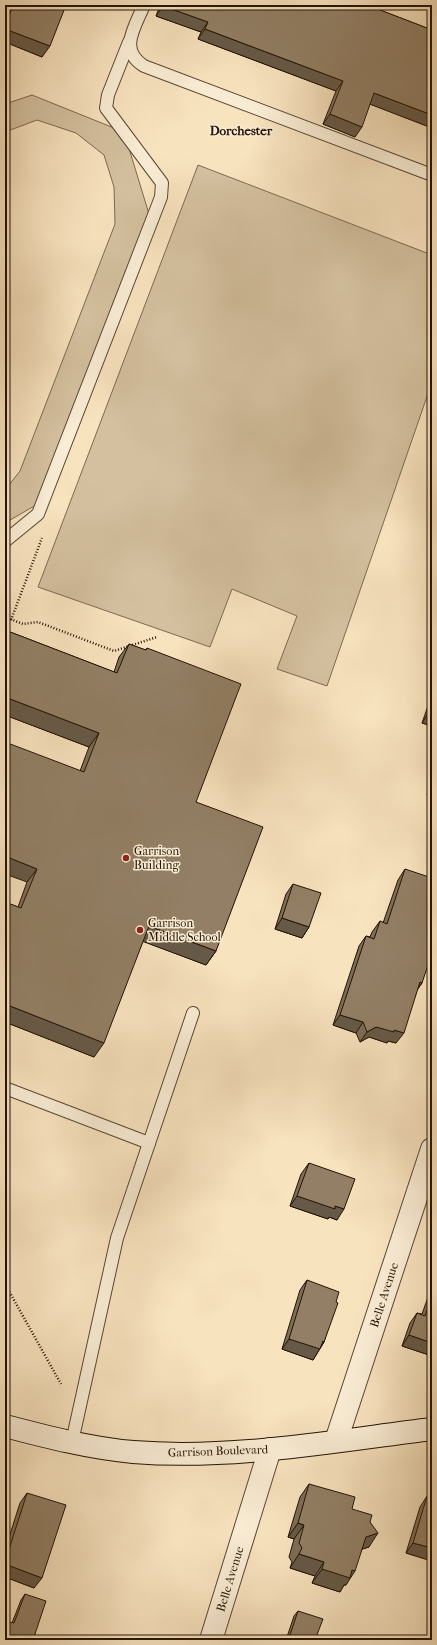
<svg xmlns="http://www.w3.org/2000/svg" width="437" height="1645" font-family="'IM FELL French Canon',serif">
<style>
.green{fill:#d4c09f;stroke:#7c6a51}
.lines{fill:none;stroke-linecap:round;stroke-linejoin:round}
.service-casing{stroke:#584732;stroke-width:14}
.tertiary-casing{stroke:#584732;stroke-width:24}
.secondary-casing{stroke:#231303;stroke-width:24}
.path{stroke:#231303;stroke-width:2.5;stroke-dasharray:1 2;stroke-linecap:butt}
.service{stroke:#faedd5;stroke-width:12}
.tertiary{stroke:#faedd5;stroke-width:22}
.secondary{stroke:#faedd5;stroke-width:22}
.wall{fill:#7e6d57;stroke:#231303}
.shaded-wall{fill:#665947;stroke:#231303}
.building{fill:#927f65;stroke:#231303}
.poi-dot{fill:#8f2418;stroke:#faedd5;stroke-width:1.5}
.labels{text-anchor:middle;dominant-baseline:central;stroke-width:3;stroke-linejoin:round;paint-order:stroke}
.poi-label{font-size:12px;fill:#231303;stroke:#faedd5;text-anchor:start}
.street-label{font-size:12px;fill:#231303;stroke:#faedd5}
.neighbourhood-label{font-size:13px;font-weight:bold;fill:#231303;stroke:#faedd5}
</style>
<rect width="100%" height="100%" fill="#f8e3bf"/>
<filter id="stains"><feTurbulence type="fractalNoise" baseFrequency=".005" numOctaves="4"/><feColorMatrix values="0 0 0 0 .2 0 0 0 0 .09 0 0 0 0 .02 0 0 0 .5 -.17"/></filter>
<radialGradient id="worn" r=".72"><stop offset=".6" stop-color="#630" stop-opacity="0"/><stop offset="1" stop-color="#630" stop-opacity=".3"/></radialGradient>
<g class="green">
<polygon points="32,95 124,132 149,214 36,505 5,523 5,490 20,471 115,224 114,187 104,155 76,133 37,120 5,132 5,104"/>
<polygon points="198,165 432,255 432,382 327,686 277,669 297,616 232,589 210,647 38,587"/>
</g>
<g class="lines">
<defs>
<g id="service">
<path d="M144 5C135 27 118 50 144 66L432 175"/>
<polyline points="5,541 38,514 161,197 162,183 106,108 108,95 129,42"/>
<polyline points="5,1088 149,1143"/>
<polyline points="72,1442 117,1238 193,1013"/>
</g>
<g id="tertiary">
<polyline points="336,1441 432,1149"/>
<polyline points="211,1640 270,1449"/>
</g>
<path id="secondary" d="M5 1426C47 1437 89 1448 133 1452 232 1460 334 1441 432 1429"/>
</defs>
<use href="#service" class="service-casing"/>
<use href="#tertiary" class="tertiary-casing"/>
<use href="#secondary" class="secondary-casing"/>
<g class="path">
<polyline points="5,617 23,624 38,622 114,651 157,637"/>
<polyline points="11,620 42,538"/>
<polyline points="5,1284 61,1384"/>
</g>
<use href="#service" class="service"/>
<use href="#tertiary" class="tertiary"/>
<use href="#secondary" class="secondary"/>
</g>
<g class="wall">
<polygon points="10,5 66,5 42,57 5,42 5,18"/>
<polygon points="160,5 367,5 432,30 432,128 370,104 355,137 323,124 336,91 198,39 201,32 156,16"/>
<polygon points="5,630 114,672 119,657 129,644 145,650 147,648 196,802 216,951 206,965 143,941 94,1057 5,1022 5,902 18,907 27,882 80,771 89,747 5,715"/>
<polygon points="432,699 432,726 422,723 429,703"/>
<polygon points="432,779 432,797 427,795"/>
<polygon points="405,869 422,983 417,990 396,1043 388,1041 387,1043 369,1037 360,1042 356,1033 333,1025 359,946 366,936 370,937 372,932 380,921 383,923 398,880"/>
<polygon points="293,884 309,927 302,938 275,929 286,894"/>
<polygon points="309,1163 337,1220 329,1217 328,1219 290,1206 301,1174"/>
<polygon points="307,1280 336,1302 324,1342 313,1360 282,1349 300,1290"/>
<polygon points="432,1286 432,1356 402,1346 410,1323 417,1313 422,1314"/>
<polygon points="309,1484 352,1509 370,1522 369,1547 362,1549 346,1585 344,1585 340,1592 312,1583 315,1576 290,1568 292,1562 289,1557 294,1539 288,1537 300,1497"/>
<polygon points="27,1493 34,1588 5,1577 5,1550 20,1503"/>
<polygon points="427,1496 432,1498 432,1561 406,1553 420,1507"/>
<polygon points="25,1594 33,1640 5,1640 5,1627 9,1622 12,1623 21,1600"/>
<polygon points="298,1611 315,1640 286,1640 294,1616"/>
</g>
<g class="shaded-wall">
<polygon points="163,6 208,22 201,32 156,16"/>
<polygon points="5,29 50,46 42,57 5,42"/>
<polygon points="205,29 343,81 336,91 198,39"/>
<polygon points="374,93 432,115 432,128 367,103"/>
<polygon points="330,114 362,127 355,137 323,124"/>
<polygon points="5,697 99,733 89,747 5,715"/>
<polygon points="429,712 432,713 432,726 422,723"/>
<polygon points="432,788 432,797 427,795"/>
<polygon points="5,856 37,869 27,882 5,874"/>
<polygon points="282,918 309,927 302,938 275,929"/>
<polygon points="149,926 216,951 206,965 139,940"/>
<polygon points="420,982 422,983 415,993"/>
<polygon points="5,1004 104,1043 94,1057 5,1022"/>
<polygon points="340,1015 363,1022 356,1033 333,1025"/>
<polygon points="376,1027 394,1030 404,1033 396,1043 388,1041 387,1043 369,1037 360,1042 367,1032"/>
<polygon points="297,1196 335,1206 344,1209 337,1220 329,1217 328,1219 290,1206"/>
<polygon points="409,1335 432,1343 432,1356 402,1346"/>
<polygon points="289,1339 323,1341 324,1342 313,1360 282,1349"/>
<polygon points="298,1523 304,1525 294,1539 288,1537"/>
<polygon points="378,1533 369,1547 356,1551 366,1537"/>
<polygon points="413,1543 432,1548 432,1561 406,1553"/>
<polygon points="299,1554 324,1562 315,1576 290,1568"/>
<polygon points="5,1564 42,1578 34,1588 5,1577"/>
<polygon points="322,1569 352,1570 355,1571 346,1585 344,1585 340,1592 312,1583"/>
<polygon points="289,1638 296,1640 288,1640"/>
</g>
<g class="building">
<polygon points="13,5 66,5 50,46 5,29 5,27"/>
<polygon points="163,5 367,5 432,30 432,115 374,93 362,127 330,114 343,81 205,29 208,22 163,6"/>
<polygon points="5,630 117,673 129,644 146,650 147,648 241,684 196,802 263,827 216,951 149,926 104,1043 5,1004 5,902 21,908 37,869 5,856 5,742 84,772 99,733 5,697"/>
<polygon points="432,705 432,713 429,712"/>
<polygon points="405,869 432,878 432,953 422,983 420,982 404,1033 394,1030 394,1032 376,1027 367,1032 363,1022 340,1015 366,936 374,939 380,921 387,924"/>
<polygon points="293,884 321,893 309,927 282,918"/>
<polygon points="309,1163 355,1179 344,1209 335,1206 335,1209 297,1196"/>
<polygon points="307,1280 339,1292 336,1302 338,1303 324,1342 323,1341 320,1349 289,1339"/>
<polygon points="432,1297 432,1343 409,1335 417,1313 425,1316"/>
<polygon points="309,1484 355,1497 352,1509 372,1515 370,1522 378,1533 366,1537 355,1571 352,1570 350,1578 322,1569 324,1562 299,1554 302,1548 299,1543 304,1525 298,1523"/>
<polygon points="27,1493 66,1505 42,1578 5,1564 5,1562"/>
<polygon points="427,1496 432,1498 432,1548 413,1543"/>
<polygon points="25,1594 46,1601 33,1640 5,1640 5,1635 9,1622 14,1623"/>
<polygon points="298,1611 323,1619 315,1640 296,1640 289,1638"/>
</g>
<g class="poi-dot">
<circle cx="126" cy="858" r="4"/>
<circle cx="140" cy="930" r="4"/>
</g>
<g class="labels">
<g class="poi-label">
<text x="134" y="851">Garrison<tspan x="134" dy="14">Building</tspan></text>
<text x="148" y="923">Garrison<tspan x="148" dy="14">Middle School</tspan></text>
</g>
<g class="street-label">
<text transform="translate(384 1295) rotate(-72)">Belle Avenue</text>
<text transform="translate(218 1451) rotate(-2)">Garrison Boulevard</text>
<text transform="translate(230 1579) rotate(-73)">Belle Avenue</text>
</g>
<g class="neighbourhood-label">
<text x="241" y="130">Dorchester</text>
</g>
</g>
<rect width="437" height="1645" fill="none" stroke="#f8e3bf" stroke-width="20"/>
<rect x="6" y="6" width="425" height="1633" fill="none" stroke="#231303" stroke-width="2"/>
<rect x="10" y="10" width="417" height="1625" fill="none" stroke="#231303"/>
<rect width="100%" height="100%" filter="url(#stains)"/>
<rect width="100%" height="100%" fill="url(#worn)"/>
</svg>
